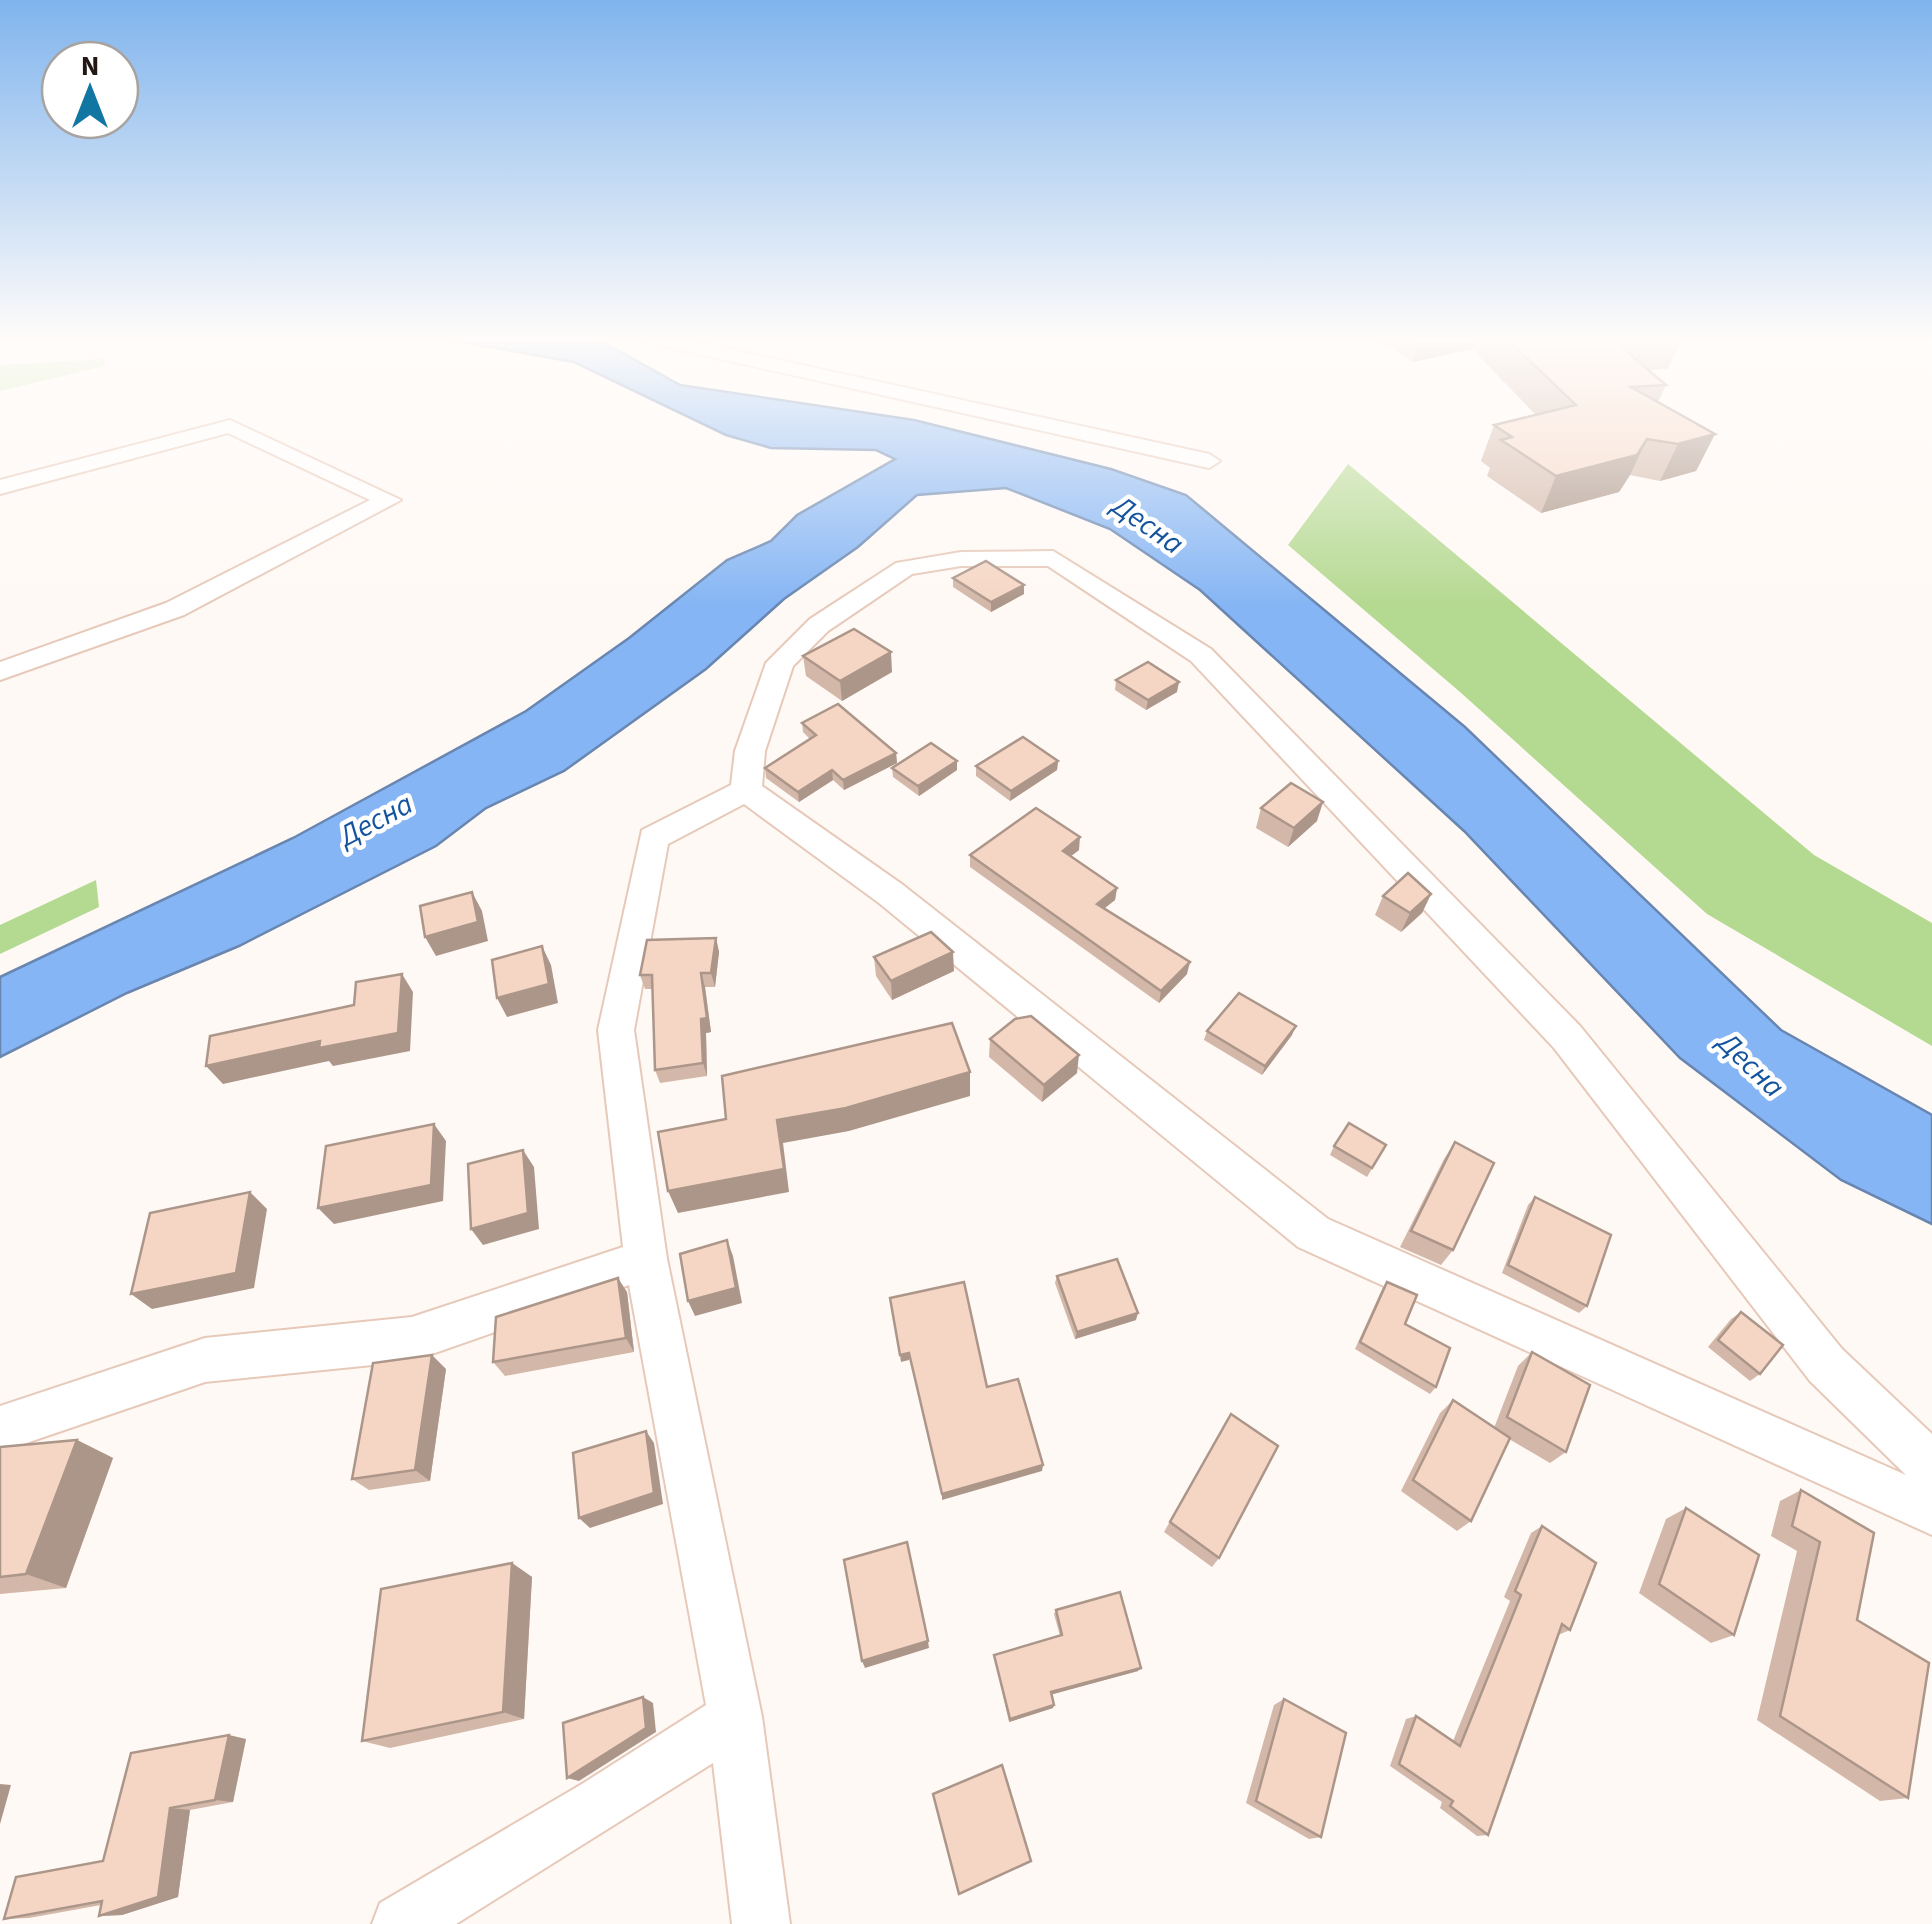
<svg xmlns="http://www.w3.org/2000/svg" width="1932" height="1924" font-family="'Source Sans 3',sans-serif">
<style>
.green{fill:#cae7af}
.forest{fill:#b4d990}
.water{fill:#85b5f4;stroke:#6886b0;stroke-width:2.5}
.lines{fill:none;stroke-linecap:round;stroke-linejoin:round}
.minor-casing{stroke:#e6c9b9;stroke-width:4}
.minor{fill:#fff;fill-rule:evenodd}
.wall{fill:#d3b8a9}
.shaded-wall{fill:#ac9689}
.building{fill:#f5d6c4;stroke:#ac9689;stroke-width:2.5}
.labels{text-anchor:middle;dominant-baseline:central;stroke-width:9;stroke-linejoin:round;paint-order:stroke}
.water-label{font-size:30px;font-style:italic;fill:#14549e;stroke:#fff}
</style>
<rect width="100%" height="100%" fill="#fff9f5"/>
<polygon class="green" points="104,359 105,366 0,391 0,365"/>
<g class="forest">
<polygon points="1348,464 1814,855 1932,923 1932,1046 1707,914 1460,692 1288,545"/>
<polygon points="96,880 99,907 0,954 0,925"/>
</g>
<polygon class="water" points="435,337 594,337 680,385 914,420 1111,469 1186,495 1465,727 1781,1030 1932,1115 1932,1224 1841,1180 1680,1058 1464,831 1200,590 1110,529 1006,488 917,495 858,547 784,599 706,669 564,771 486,808 436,846 239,946 127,993 0,1057 0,977 293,838 526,711 629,638 727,560 771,541 797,515 895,459 876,450 771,448 726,435 574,362"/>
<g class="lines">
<defs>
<g id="minor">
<polygon points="639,337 674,337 1209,454 1220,461 1209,468 649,343"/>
<polygon points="230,420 401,500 184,615 0,680 0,662 166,603 370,500 228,433 0,494 0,480"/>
<path d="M1053 551 1211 649 1580 1026 1842 1349 1932 1434V1535L1298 1247 879 903 744 804 668 844 634 1030 667 1259 762 1717 790 1924H732L713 1763 456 1924H372L380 1903 582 1784 706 1705 629 1285 412 1361 205 1382 0 1452V1406L205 1338 412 1317 623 1247 598 1030 642 830 731 785 735 751 766 663 810 619 896 563 961 552ZM961 566H1048L1191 661 1554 1048 1810 1381 1906 1475 1328 1219 903 885 762 786 765 751 793 666 828 631 912 574Z"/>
</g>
</defs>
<use href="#minor" class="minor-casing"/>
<use href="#minor" class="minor"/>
</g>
<g class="wall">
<polygon points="1374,337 1683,337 1668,369 1649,370 1666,385 1658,402 1715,434 1696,471 1660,481 1630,475 1619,492 1541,513 1487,476 1490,468 1481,461 1494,425 1536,415 1472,349 1413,362"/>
<polygon points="953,578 1024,594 991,612 953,587"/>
<polygon points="803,656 892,672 842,701 806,676"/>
<polygon points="1116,680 1177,692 1146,710 1115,690"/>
<polygon points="802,723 896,753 897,763 844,790 833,780 799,802 766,778 765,768 810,739 803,732"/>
<polygon points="957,761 957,770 919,796 893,777 892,768"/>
<polygon points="1058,761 1057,770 1010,801 976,776 976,766"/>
<polygon points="1261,808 1317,821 1288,847 1256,828"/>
<polygon points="1079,850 1071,856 1117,888 1115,900 1104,908 1187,974 1159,1003 970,867 970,855"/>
<polygon points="1431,894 1422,913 1401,932 1375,915 1383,896"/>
<polygon points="716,938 719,952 715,987 705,987 711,1032 706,1033 707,1076 660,1083 655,1070 652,989 645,989 640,975"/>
<polygon points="874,957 954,971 892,1000 876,976"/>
<polygon points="1207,1031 1292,1035 1262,1075 1204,1040"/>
<polygon points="990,1039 1077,1073 1042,1102 989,1057"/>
<polygon points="1455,1142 1453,1250 1441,1265 1400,1247 1444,1159"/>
<polygon points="1386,1145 1367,1177 1330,1155 1334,1146"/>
<polygon points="1535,1197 1587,1306 1579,1313 1502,1273 1528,1205"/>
<polygon points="1057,1276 1136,1320 1075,1339 1055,1283"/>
<polygon points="1387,1282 1405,1324 1436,1387 1430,1394 1355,1349 1382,1289"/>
<polygon points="627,1292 634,1352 505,1376 493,1362"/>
<polygon points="1741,1312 1760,1374 1750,1381 1708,1347 1731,1319"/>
<polygon points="1532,1352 1566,1452 1550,1463 1509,1439 1471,1521 1457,1531 1401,1491 1440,1413 1453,1400 1494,1428 1518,1366"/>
<polygon points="446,1369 430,1481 369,1490 352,1479"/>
<polygon points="1231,1414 1219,1558 1212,1567 1164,1532"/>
<polygon points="77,1440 113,1458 66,1588 0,1594 0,1447"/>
<polygon points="1801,1490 1857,1620 1908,1798 1880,1801 1757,1720 1797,1551 1771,1536 1780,1501"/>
<polygon points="1686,1508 1734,1635 1711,1643 1639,1593 1666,1519"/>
<polygon points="1542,1526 1570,1630 1558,1635 1488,1835 1477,1836 1440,1808 1442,1802 1390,1766 1406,1719 1416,1716 1453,1741 1510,1601 1504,1597 1531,1533"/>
<polygon points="512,1563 532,1577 524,1719 390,1748 362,1741"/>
<polygon points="1056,1610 1138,1671 1052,1694 1053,1708 1009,1722 994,1655 1060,1636 1054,1614"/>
<polygon points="1284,1699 1321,1837 1309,1839 1246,1803 1274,1705"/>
<polygon points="246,1739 233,1802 190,1810 178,1897 122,1915 99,1916 101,1905 29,1918 4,1919 103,1861"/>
</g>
<g class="shaded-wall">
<polygon points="1420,337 1476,337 1472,349 1413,362"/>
<polygon points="1715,434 1696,471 1660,481 1678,444"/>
<polygon points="1647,439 1630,475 1619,492 1541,513 1556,476"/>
<polygon points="1024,585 1024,594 991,612 991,602"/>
<polygon points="891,652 892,672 842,701 840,681"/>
<polygon points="1179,682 1177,692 1146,710 1148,700"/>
<polygon points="896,753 897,763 844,790 843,780"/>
<polygon points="957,761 957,770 919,796 918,786"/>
<polygon points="1058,761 1057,770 1010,801 1011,791"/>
<polygon points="832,770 833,780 799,802 798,792"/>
<polygon points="1323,802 1317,821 1288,847 1294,828"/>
<polygon points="1080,837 1079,850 1062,863 1063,851"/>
<polygon points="1117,888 1115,900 1095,916 1097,904"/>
<polygon points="472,892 482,911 488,941 436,956 425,937"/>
<polygon points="1431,894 1422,913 1401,932 1410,913"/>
<polygon points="716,938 719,952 715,987 711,973"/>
<polygon points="542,946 551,965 558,1003 507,1017 497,998"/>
<polygon points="953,952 954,971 892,1000 891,981"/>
<polygon points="1190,962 1187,974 1159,1003 1161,991"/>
<polygon points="701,973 705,987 711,1032 706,1033 707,1076 703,1063"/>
<polygon points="402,974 413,992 410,1051 333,1066 329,1061 223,1084 206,1066 320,1041"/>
<polygon points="1296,1026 1292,1035 1262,1075 1265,1066"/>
<polygon points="1079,1055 1077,1073 1042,1102 1044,1085"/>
<polygon points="970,1072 970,1096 849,1131 783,1143 789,1192 678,1213 668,1191 777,1120"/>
<polygon points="434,1124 446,1141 443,1201 334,1224 318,1208"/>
<polygon points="523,1150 534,1167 539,1229 483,1245 471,1229"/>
<polygon points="250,1192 267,1209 254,1288 152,1309 131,1294"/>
<polygon points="727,1240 733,1256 742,1303 695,1316 688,1301"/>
<polygon points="618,1278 627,1292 634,1352 626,1338"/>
<polygon points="1138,1313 1136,1320 1075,1339 1077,1332"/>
<polygon points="909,1353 909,1360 901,1362 900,1355"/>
<polygon points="432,1355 446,1369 430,1481 415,1470"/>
<polygon points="646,1431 654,1443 663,1504 590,1528 579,1518"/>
<polygon points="77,1440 113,1458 66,1588 26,1574"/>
<polygon points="1043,1465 1042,1471 942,1500 942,1494"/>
<polygon points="512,1563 532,1577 524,1719 503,1712"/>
<polygon points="928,1641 929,1648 865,1668 862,1661"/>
<polygon points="1141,1668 1138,1671 1050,1695 1051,1692"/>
<polygon points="643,1697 653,1703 656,1732 579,1781 567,1778"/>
<polygon points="1054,1705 1053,1708 1009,1722 1010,1719"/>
<polygon points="229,1735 246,1739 233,1802 215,1800"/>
<polygon points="0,1784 11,1785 0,1824"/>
<polygon points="170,1808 190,1810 178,1897 122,1915 99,1916"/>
</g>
<g class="building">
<polygon points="1505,337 1650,337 1612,339 1666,385 1631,387 1715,434 1678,444 1647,439 1637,455 1556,476 1501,440 1512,437 1494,425 1576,405"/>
<polygon points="986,561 1024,585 991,602 953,578"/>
<polygon points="854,629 891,652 840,681 803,656"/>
<polygon points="1148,662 1179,682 1148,700 1116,680"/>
<polygon points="838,704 896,753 843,780 832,770 798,792 765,768 816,735 802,723"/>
<polygon points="1023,737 1058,761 1011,791 976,766"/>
<polygon points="931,743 957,761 918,786 892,768"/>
<polygon points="1291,783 1323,802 1294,828 1261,808"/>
<polygon points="1036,808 1080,837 1063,851 1117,888 1097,904 1190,962 1161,991 970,855"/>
<polygon points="1408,873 1431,894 1410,913 1383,896"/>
<polygon points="472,892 478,922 425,937 420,906"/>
<polygon points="931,932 953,952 891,981 874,957"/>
<polygon points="716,938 711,973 701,973 707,1018 701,1019 703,1063 655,1070 652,975 640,975 647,940"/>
<polygon points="542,946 549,984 497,998 492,960"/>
<polygon points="402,974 398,1033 319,1048 320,1041 206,1066 210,1036 354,1005 356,982"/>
<polygon points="1239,993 1296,1026 1265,1066 1207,1031"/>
<polygon points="1031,1016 1079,1055 1044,1085 990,1039 1015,1019"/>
<polygon points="952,1023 970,1072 846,1108 777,1120 784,1169 668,1191 658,1132 726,1119 722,1076"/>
<polygon points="1349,1123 1386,1145 1372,1168 1334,1146"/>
<polygon points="434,1124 431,1185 318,1208 326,1146"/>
<polygon points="1455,1142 1494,1163 1453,1250 1411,1231"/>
<polygon points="523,1150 528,1213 471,1229 468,1164"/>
<polygon points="250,1192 236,1273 131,1294 150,1213"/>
<polygon points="1535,1197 1611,1235 1587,1306 1508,1265"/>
<polygon points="727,1240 736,1288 688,1301 680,1254"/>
<polygon points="1117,1259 1138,1313 1077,1332 1057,1276"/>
<polygon points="618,1278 626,1338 493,1362 496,1317"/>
<polygon points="964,1282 987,1387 1018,1379 1043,1465 942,1494 909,1353 900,1355 890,1298"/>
<polygon points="1387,1282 1417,1295 1405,1324 1450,1348 1436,1387 1360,1342"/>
<polygon points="1741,1312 1783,1345 1760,1374 1718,1340"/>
<polygon points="1532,1352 1590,1385 1566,1452 1507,1417"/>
<polygon points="432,1355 415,1470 352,1479 373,1363"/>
<polygon points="1453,1400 1510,1438 1471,1521 1413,1480"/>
<polygon points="1231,1414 1278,1446 1219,1558 1170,1522"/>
<polygon points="646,1431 654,1493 579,1518 573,1453"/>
<polygon points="77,1440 26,1574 0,1577 0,1447"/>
<polygon points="1801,1490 1874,1533 1857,1620 1929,1663 1908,1798 1780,1716 1820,1542 1792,1526"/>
<polygon points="1686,1508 1759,1555 1734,1635 1659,1584"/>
<polygon points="1542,1526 1596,1563 1570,1630 1562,1624 1488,1835 1450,1806 1453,1801 1399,1764 1416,1716 1460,1746 1521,1595 1515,1591"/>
<polygon points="907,1542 928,1641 862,1661 844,1560"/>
<polygon points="512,1563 503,1712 362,1741 381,1589"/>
<polygon points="1120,1592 1141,1668 1051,1692 1054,1705 1010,1719 994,1655 1062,1635 1056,1610"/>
<polygon points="643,1697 646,1728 567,1778 563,1723"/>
<polygon points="1284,1699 1346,1733 1321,1837 1256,1801"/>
<polygon points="229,1735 215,1800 170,1808 158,1897 99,1916 102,1901 4,1919 16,1877 103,1861 131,1753"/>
<polygon points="1002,1765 1031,1861 959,1894 933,1794"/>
</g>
<linearGradient id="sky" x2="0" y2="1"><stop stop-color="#80b4ed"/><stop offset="0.56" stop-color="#fffcfa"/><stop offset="1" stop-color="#fffcfa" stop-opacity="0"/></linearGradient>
<rect width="1932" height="606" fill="url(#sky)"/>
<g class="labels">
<g class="water-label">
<text transform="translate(1148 525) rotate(35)">Десна</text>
<text transform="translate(376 820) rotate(-28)">Десна</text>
<text transform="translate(1751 1065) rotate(44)">Десна</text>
</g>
</g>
<g transform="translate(90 90)"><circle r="48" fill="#ffffff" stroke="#a7a3a1" stroke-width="2.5"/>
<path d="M0-8L18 38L0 25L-18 38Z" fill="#1176a2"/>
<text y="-15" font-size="28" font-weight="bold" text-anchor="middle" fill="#231813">N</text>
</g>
</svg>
